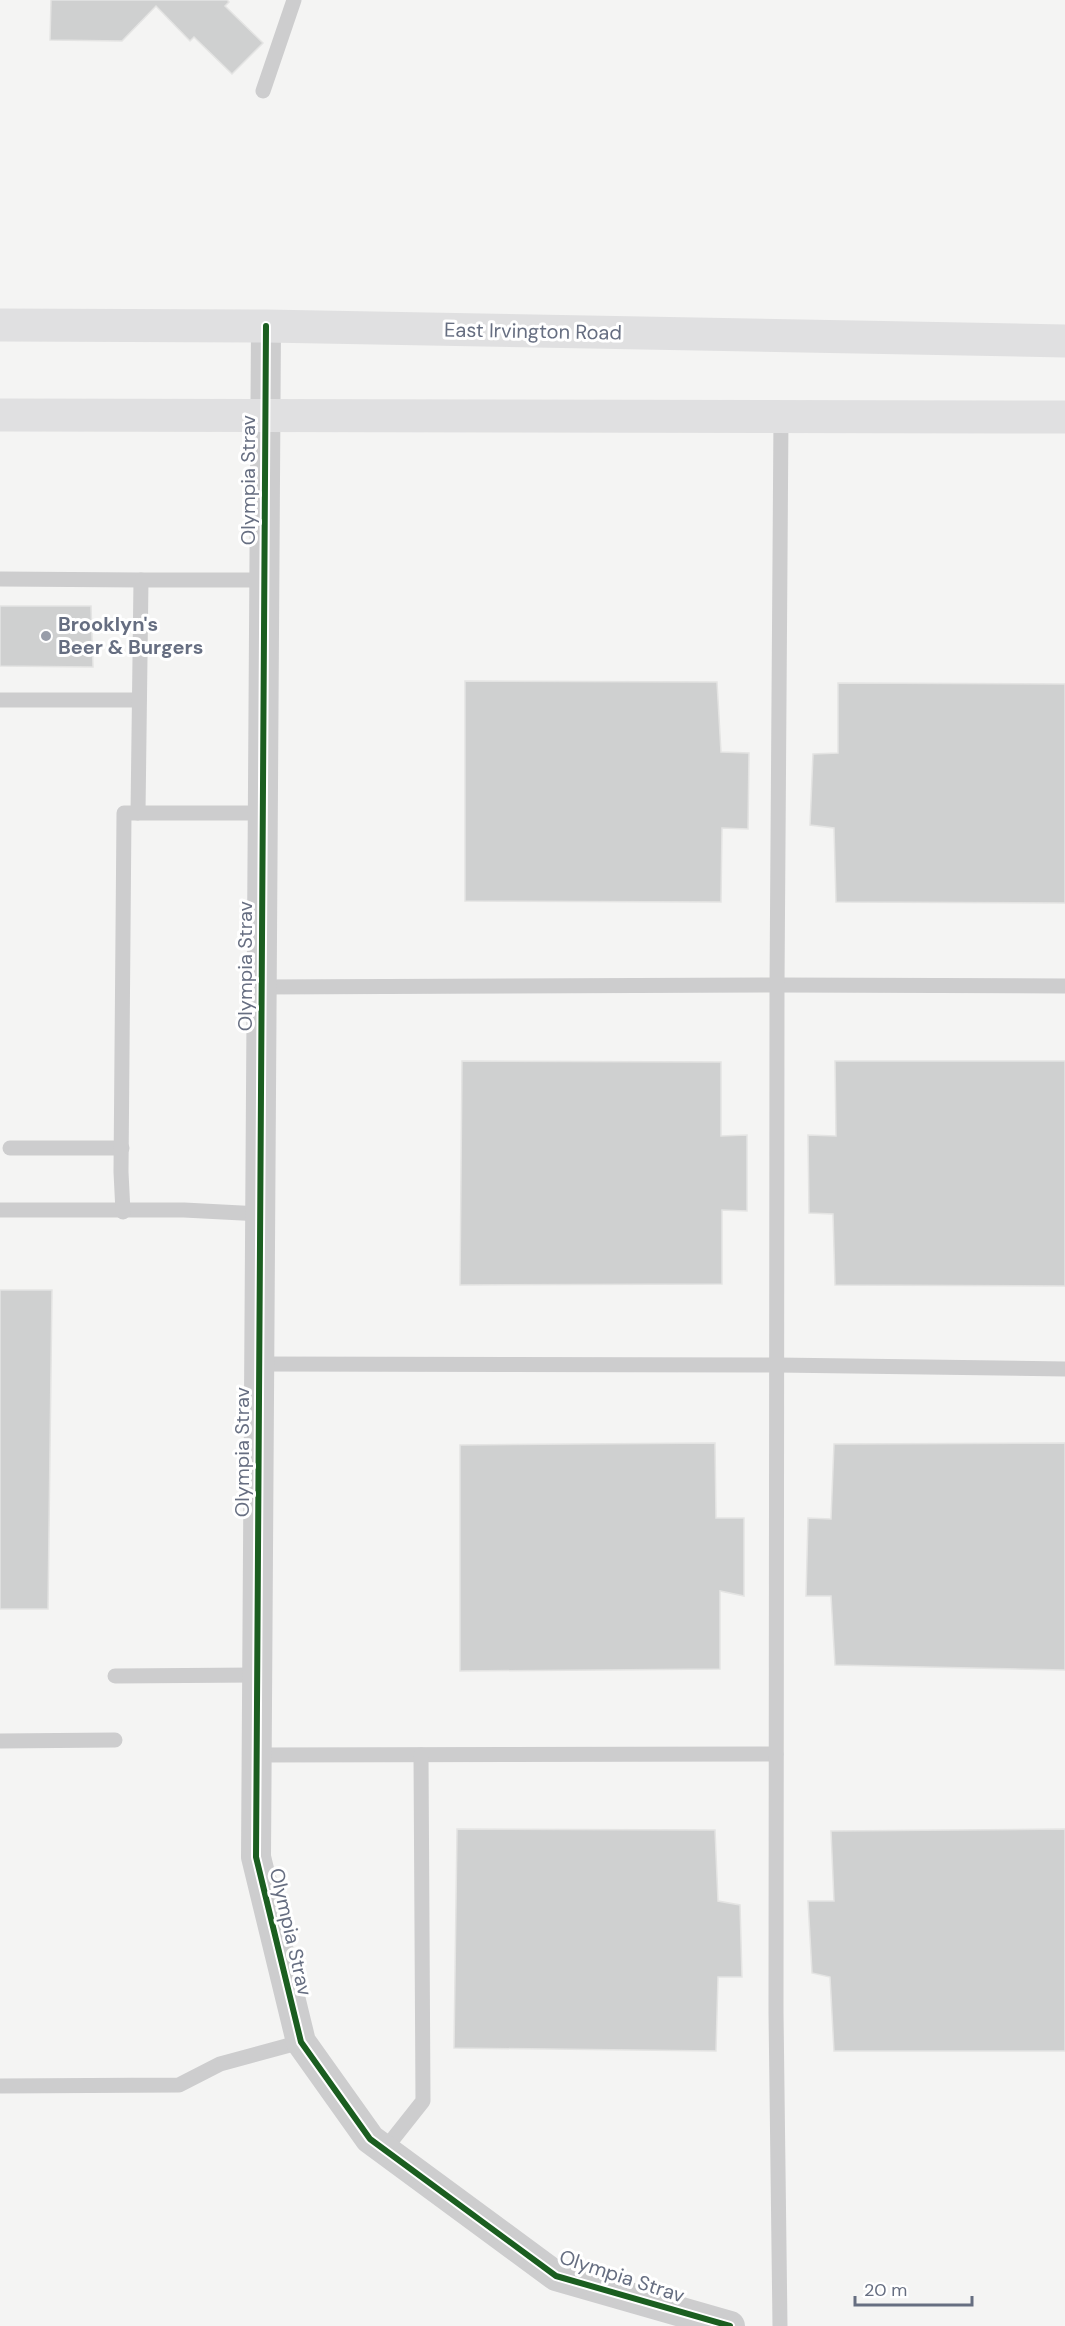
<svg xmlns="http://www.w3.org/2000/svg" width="1065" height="2326" font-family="'DM Sans',sans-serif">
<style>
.building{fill:#cfd0d0;stroke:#e4e4e3;stroke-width:1.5}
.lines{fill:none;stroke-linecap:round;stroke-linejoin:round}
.lane{stroke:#cdcdce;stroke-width:15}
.street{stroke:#cdcdce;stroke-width:30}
.secondary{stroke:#e0e0e1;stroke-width:33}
.cycleway-casing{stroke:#fff;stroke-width:10}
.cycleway{stroke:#1b5e20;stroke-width:6}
.poi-dot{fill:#989da9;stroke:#fff;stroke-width:2}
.labels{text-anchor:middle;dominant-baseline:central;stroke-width:6;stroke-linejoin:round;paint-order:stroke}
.street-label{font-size:20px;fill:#666e81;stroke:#fff}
.poi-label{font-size:20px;font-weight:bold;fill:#666e81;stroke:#fff;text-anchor:start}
</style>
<rect width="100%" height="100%" fill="#f4f4f3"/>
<g class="building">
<polygon points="51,0 227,0 229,2 225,6 263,43 232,74 194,37 190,41 156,6 122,41 50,40"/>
<polygon points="0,606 91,606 93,667 0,666"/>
<polygon points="465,681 717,682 721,752 749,753 748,829 722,828 721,902 465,901"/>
<polygon points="838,683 1065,684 1065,903 836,902 834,828 810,825 813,754 838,753"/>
<polygon points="462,1061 721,1062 721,1136 747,1135 747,1211 722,1210 722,1284 460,1285"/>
<polygon points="835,1061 1065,1061 1065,1286 835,1285 833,1214 809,1213 808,1135 836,1136"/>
<polygon points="0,1290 52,1290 48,1609 0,1609"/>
<polygon points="715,1443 716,1518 744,1518 744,1596 720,1591 720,1669 460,1671 460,1445"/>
<polygon points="1065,1443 1065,1670 835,1665 831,1596 806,1596 808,1518 831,1519 834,1444"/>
<polygon points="457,1829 715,1830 718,1901 740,1905 742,1977 718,1977 716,2051 454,2048"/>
<polygon points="1065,1829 1065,2051 834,2051 830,1977 812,1973 808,1901 834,1901 831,1831"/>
</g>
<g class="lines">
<g class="lane">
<polyline points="263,91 294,0"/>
<polyline points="0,579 141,580"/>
<polyline points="0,700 139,700"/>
<polyline points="138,813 141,580 264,580"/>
<polyline points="262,987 777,985 1065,986"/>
<polyline points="10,1148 122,1148"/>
<polyline points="0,1210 184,1210 260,1214"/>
<polyline points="123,1212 121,1172 124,813 263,813"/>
<polyline points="259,1364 777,1365 1065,1369"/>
<polyline points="115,1676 258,1675"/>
<polyline points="0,1741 115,1740"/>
<polyline points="257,1755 776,1754"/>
<polyline points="0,2086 179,2085 220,2064 301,2042"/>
<polyline points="385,2149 423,2101 421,1755"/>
<polyline points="780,2326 776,2012 777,985 781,416"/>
</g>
<polyline class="street" points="266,326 256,1857 301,2042 370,2139 556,2276 730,2326"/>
<g class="secondary">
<polyline points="0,325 266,326 1065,341"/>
<polyline points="0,415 1065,417"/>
</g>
<defs>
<polyline id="cycleway" points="266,326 256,1857 301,2042 370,2139 556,2276 730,2326"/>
</defs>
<use href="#cycleway" class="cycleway-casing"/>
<use href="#cycleway" class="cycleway"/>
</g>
<circle class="poi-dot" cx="46" cy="636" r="6"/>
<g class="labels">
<g class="street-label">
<text transform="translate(533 331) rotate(1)">East Irvington Road</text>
<text transform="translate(248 480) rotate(-90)">Olympia Strav</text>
<text transform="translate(245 966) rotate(-90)">Olympia Strav</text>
<text transform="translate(242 1452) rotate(-90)">Olympia Strav</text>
<text transform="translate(291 1932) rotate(77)">Olympia Strav</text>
<text transform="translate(622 2276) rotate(18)">Olympia Strav</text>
</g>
<g class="poi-label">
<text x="58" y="624">Brooklyn's<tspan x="58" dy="23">Beer &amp; Burgers</tspan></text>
</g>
</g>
<path d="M855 2296v9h117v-9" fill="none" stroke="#666e81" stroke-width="3"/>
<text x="864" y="2296" font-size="18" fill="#666e81" stroke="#ffffff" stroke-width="4.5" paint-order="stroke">20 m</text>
</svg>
